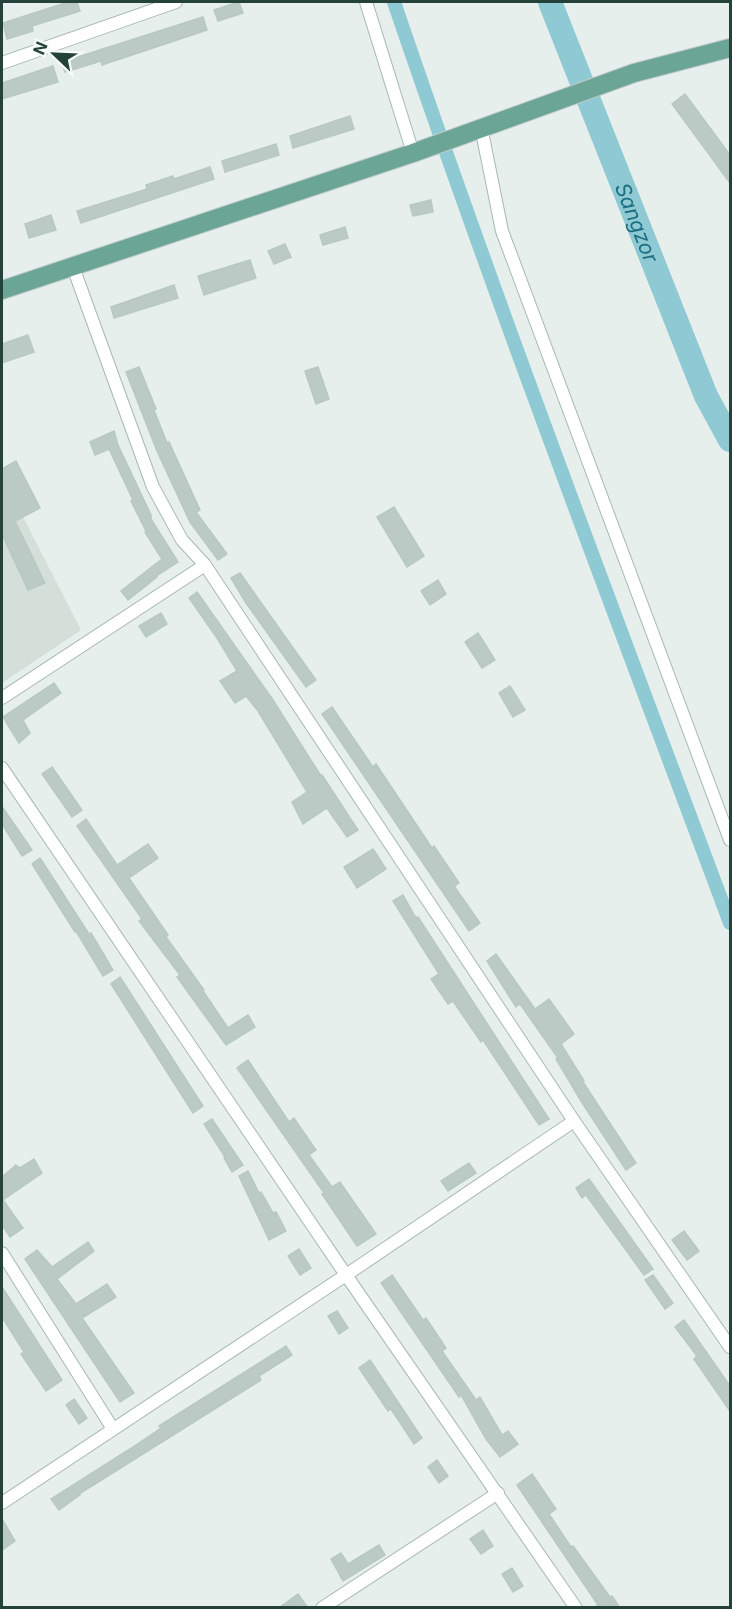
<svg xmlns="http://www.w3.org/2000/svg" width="732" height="1609" font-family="Inter,sans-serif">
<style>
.built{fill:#d4dfda}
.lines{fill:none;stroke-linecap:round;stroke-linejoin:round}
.canal{stroke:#8ec9d4;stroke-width:14}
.river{stroke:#8ec9d4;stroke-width:24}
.building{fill:#bbcac4;stroke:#b8c9c2;stroke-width:1.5}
.minor-casing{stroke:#a8b8b2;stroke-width:14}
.primary-casing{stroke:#c2cac8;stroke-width:20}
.minor{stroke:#fff;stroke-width:12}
.primary{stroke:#6aa596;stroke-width:18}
.labels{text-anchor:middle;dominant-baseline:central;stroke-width:6;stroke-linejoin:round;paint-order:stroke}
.water-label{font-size:21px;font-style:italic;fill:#1c6f80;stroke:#f7fbf9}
</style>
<rect width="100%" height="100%" fill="#e6efeb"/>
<polygon class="built" points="2,476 81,630 2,683"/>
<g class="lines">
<path class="canal" d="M394 2C499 311 616 617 730 923"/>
<path class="river" id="s1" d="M550 2 706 396 730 440"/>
</g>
<g class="building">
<polygon points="68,2 77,2 80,11 32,26 33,31 7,39 3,23"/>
<polygon points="239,2 243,13 218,21 214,10"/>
<polygon points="203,17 207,30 102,65 101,61 65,72 62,62"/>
<polygon points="53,66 58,82 2,99 2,83"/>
<polygon points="685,94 730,155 730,183 672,104"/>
<polygon points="350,116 354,129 293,148 290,136"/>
<polygon points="276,144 279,155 225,172 222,161"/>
<polygon points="210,167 214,179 81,223 77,211 147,189 146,185 173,176 174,179"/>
<polygon points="431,200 433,212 413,216 410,205"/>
<polygon points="51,215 56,230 29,238 25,224"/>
<polygon points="345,227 348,238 323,245 320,235"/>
<polygon points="285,244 291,257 274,264 268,251"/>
<polygon points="250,260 256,278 204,295 198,276"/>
<polygon points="174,285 178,298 114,318 111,307"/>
<polygon points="28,335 34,352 2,363 2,344"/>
<polygon points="139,367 156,409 154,410 167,443 169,442 200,510 196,512 227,554 218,560 190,522 157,451 126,372"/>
<polygon points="318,367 329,399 316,404 305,371"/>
<polygon points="114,431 118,445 151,515 151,519 178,562 156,576 157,577 128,600 121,591 162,559 145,532 146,531 131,501 133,500 109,449 95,455 90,442"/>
<polygon points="16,461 40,508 15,521 45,583 28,590 2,534 2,469"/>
<polygon points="394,507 424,556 407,567 377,517"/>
<polygon points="240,573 316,680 306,687 246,603 231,578"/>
<polygon points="438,580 446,594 430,605 421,591"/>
<polygon points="197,592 273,700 321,776 322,775 358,830 347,837 327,808 303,824 292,802 307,792 258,711 246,696 235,703 220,681 237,671 217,638 189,598"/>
<polygon points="161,613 167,624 146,637 139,626"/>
<polygon points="478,633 495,660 482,668 465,642"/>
<polygon points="54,683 61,693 23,720 30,733 19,743 3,717"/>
<polygon points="510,686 525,710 513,717 499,693"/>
<polygon points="332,707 373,767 376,764 432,848 434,846 459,883 454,886 480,923 469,931 322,714"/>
<polygon points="52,767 82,810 72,817 42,774"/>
<polygon points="3,808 32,850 22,856 2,824"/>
<polygon points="86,819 117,865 148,844 158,858 129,878 168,935 166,937 204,990 203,991 228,1028 248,1015 255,1027 226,1045 177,977 180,975 139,921 142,919 77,826"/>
<polygon points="373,849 386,869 357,888 344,867"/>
<polygon points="40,858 89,934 91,933 113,970 103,976 76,931 75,932 32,864"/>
<polygon points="403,895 416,918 418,917 549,1119 539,1125 483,1040 481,1042 453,1001 448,1004 431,979 439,974 393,901"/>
<polygon points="496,954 535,1009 549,999 574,1034 561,1044 584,1081 583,1082 636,1163 626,1170 581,1101 556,1059 558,1058 520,1004 516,1007 487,961"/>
<polygon points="120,977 203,1106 193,1113 111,984"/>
<polygon points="248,1060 289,1122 294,1118 316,1150 309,1155 332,1187 340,1182 376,1234 357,1246 322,1194 324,1193 237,1068"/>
<polygon points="212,1119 243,1165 232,1172 224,1158 225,1157 204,1124"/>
<polygon points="34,1159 42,1173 3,1200 23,1228 10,1237 2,1225 2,1177 16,1165 20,1168"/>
<polygon points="469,1163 476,1173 448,1191 441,1181"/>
<polygon points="248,1171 259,1193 261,1192 273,1213 276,1212 286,1231 269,1240 239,1176"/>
<polygon points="589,1179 653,1269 644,1275 586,1195 582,1198 576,1188"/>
<polygon points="684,1231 699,1251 687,1260 672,1240"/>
<polygon points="88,1242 94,1251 57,1279 76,1304 107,1284 116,1297 82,1318 134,1393 120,1402 25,1259 37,1250 52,1267"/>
<polygon points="299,1249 311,1268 300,1275 288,1256"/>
<polygon points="392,1275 423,1320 426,1318 446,1348 442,1351 476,1400 480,1397 502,1435 508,1431 518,1444 500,1457 486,1439 461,1395 459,1397 381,1283"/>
<polygon points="653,1275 673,1303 665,1309 645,1280"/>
<polygon points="2,1287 62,1380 46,1391 21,1354 24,1352 2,1317"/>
<polygon points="337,1311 348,1328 339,1334 328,1316"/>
<polygon points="684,1320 730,1386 730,1411 694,1359 697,1356 675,1327"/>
<polygon points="286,1346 292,1355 259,1376 261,1380 79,1494 80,1495 59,1510 51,1499 130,1449 161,1428 159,1426"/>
<polygon points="370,1360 422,1438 414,1444 391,1409 388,1411 359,1368"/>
<polygon points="74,1399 87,1418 79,1424 66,1405"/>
<polygon points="437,1460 448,1476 439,1483 428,1467"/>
<polygon points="532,1474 556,1509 549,1514 571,1547 573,1546 610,1597 612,1596 620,1608 594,1608 598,1605 517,1485"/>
<polygon points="2,1519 15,1541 2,1550"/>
<polygon points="483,1530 493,1546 481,1554 470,1539"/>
<polygon points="379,1545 385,1555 343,1581 331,1559 341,1553 348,1564"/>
<polygon points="512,1568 523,1586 513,1592 502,1574"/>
<polygon points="298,1594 308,1608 279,1608"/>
</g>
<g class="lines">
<defs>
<g id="minor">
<polyline points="366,2 413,153"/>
<polyline points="2,63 176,2"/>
<polyline points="481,127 502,231 730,840"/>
<polyline points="73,267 153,487 182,540 205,565 574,1121 730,1347"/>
<polyline points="2,698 205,565"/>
<polyline points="2,768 346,1275 576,1608"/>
<polyline points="2,1253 113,1429"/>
<polyline points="2,1503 346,1275 574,1121"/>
<polyline points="322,1608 498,1493"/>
</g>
<polyline id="primary" points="2,290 413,153 634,73 730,48"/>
</defs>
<use href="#minor" class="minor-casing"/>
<use href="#primary" class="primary-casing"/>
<use href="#minor" class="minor"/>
<use href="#primary" class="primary"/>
</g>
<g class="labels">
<g class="water-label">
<text stroke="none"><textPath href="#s1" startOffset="237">Sangzor</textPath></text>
</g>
</g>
<rect width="732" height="1609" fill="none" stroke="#24423a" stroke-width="6"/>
<g transform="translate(54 54) rotate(293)" stroke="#f7fbf9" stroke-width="4.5" paint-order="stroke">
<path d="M0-4.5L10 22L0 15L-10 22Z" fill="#24423a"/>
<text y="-9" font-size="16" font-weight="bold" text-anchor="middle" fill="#24423a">N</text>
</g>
</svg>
